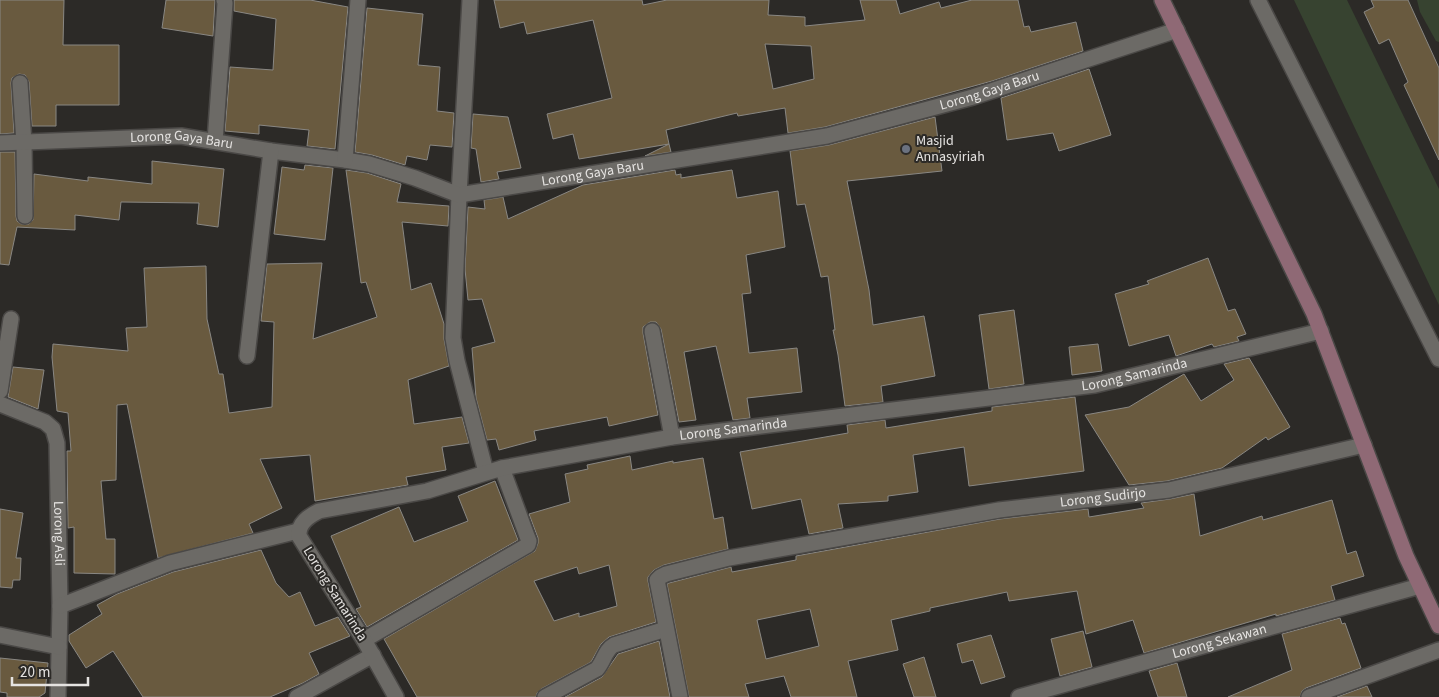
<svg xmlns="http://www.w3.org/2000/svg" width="1439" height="697" font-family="'Source Sans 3',sans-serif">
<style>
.green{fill:#374330}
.building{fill:#695a3f;stroke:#898783;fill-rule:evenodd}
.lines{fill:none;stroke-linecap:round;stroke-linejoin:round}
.minor-casing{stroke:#4a4846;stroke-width:18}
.secondary-casing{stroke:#4a4846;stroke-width:18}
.minor{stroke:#6c6a66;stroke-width:15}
.secondary{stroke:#8f6975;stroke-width:15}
.worship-dot{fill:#6b7280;stroke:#2c2a27;stroke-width:2}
.labels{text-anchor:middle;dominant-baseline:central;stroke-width:4;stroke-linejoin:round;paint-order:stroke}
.street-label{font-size:14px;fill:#e5e3e1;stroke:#2c2a27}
.poi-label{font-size:14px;fill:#e5e3e1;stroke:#2c2a27;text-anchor:start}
</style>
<rect width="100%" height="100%" fill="#2c2a27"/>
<g class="green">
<polygon points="1294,0 1347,0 1439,189 1439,305"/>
<polygon points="1417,0 1439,0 1439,42 1436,41 1420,12"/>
</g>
<g class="building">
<polygon points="0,0 64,0 63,45 119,45 119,105 56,105 56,126 32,126 29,82 25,75 19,74 12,78 11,83 14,133 0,134"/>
<polygon points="166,0 215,0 213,36 162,28"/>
<polygon points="234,0 310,0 348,7 335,149 307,146 309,130 259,125 259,134 225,131 230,67 273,70 276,19 234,11"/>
<path d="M494 0H642L643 5 667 0H769L768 15 805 17V26L865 20 860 0H896L900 14 939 2 941 8 972 0H1018L1024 27 1029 26 1031 32 1076 22 1083 51 992 81 825 127 788 133 785 108 738 116 737 113 666 130 669 144 579 159 573 134 553 139 547 114 612 98 593 20 527 34 524 22 500 28ZM765 44 811 46 814 79 773 89Z"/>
<polygon points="1371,0 1408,0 1439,68 1439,160 1404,85 1408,82 1389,39 1379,44 1364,12 1374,7"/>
<polygon points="367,8 423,14 418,65 440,67 437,111 454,113 452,147 430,145 427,160 407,156 405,165 372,155 355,152"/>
<polygon points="1089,69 1111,135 1059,151 1053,133 1007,140 1001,98"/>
<polygon points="473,114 508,117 521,168 497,172 499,179 481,182 476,149 471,148"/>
<polygon points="935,117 942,171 847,181 869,290 873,325 924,316 935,376 881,386 883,402 845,406 838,355 833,330 835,330 828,276 821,277 805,204 797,205 790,151 829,145"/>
<polygon points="669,144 671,152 645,156"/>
<polygon points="0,152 15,152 16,216 17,221 21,224 29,224 33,220 34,174 88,181 88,177 152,184 152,161 224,169 218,227 197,224 199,203 121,202 119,220 75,215 75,230 17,227 9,265 0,264"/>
<polygon points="305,165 333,168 325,240 274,234 282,167 304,170"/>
<polygon points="346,170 367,173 401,184 397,202 449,206 448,226 402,222 411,290 431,283 444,324 444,339 449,366 408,380 414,424 462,417 469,443 442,447 446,470 406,477 408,485 315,501 310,455 260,459 282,508 249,524 253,533 158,558 127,404 117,405 116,480 101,481 106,539 115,539 115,574 74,573 74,527 68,528 67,451 71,451 68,413 57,411 52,357 53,344 128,351 126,328 147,327 144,268 206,266 207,319 219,374 223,374 229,413 272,407 274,322 261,321 267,264 322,263 313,339 377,317 366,282 361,283"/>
<polygon points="675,170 676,175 681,174 681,178 732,170 737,198 778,191 785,247 746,255 751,293 742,294 749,353 797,348 802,392 747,398 750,418 733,420 716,346 684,352 696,420 679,422 661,329 656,322 650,322 643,327 643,333 658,415 609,426 607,417 534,431 536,440 499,450 496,439 487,440 476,398 472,348 495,342 482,299 468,300 465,269 468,207 485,209 484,200 503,197 508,219 583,185"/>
<polygon points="1208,258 1228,311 1235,309 1246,334 1237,337 1239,341 1214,347 1212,344 1176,356 1169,335 1129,346 1115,294 1149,284 1147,281"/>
<polygon points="1014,310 1024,384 989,389 979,315"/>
<polygon points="1098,344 1102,371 1072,375 1069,347"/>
<polygon points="1249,358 1290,427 1268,440 1266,437 1222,468 1167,481 1129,485 1085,415 1129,407 1184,374 1201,401 1234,380 1224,364"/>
<polygon points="13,367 44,370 38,409 8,397"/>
<polygon points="1075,397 1084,471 969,486 964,447 913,455 918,492 888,496 888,501 838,504 843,528 809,534 801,499 752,509 740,452 848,433 847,425 885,420 886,428 992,411 992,407"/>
<path d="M630 456 632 470 673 461V463L703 458 714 519 723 517 728 549 664 565 654 570 648 577V581L656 622 609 637 601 644 591 662 541 689 537 693 536 697H417L384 639 535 551 538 543V538L529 514 570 502 565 474 588 469 587 465ZM609 565 617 606 579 617V613L554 621 534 581 577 567 579 574Z"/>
<polygon points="495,481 518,540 367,627 356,609 361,607 331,536 399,507 414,542 468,521 458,496"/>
<path d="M1194 494 1200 536 1262 516 1263 520 1332 500 1347 554 1356 551 1364 576 1331 586 1335 600 1276 616V614L1144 653 1133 620 1086 634 1077 591 1009 601 1007 592 930 608V611L891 620 898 650 848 661 857 697H791L784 676 745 684 749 697H689L667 584 669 583 731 567 732 572 796 560V556L1000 519 1088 509 1089 517 1144 508 1141 503 1170 499ZM810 609 819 646 766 659 757 620Z"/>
<polygon points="0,509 23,513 16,558 21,558 20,580 13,580 12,588 0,587"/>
<polygon points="261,550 276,583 289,597 300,592 315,626 338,617 350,636 309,653 319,674 303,683 270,697 143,697 113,651 86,668 69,641 69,635 102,614 97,605 117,594 173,572"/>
<polygon points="1340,618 1342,624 1345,623 1361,668 1306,688 1302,691 1300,697 1228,697 1292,670 1282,634"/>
<polygon points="1083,631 1092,667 1060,676 1051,639"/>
<polygon points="991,635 1005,677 981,684 973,660 962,663 957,644"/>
<polygon points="659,641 670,697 565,697 602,677 618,654"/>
<polygon points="924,657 936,697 914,697 903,664"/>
<polygon points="0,658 48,663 45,693 39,697 7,697 7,693 0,692"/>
<polygon points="1177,663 1187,697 1158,697 1149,671"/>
<polygon points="1367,686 1372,697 1337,697"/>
</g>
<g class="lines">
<defs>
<g id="minor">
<polyline points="470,0 459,195 453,338 457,361 486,472"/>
<polyline points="1258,0 1439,359"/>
<polyline points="20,83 24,143 25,216"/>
<polyline points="215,141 225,3 224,0"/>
<path id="s1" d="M0 143 181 136 271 151 345 160 369 164 415 178 459 195 827 136 973 97 1177 30"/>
<polyline points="345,160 358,0"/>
<polyline points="652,331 672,437"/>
<polyline points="247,356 271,151"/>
<polyline points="0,391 11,319"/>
<path id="s2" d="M0 404 45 422 53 429 57 443 60 606 58 697"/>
<polyline points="60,606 170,563 298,531"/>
<polyline points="0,635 59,647"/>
<polyline points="364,640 528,545 529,541 527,536 502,468"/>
<polyline points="297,697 373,655"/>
<path id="s3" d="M396 697 364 640 299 536C298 523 309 516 319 511L427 491 502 468 672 437 1095 385 1321 331"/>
<path d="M545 697 597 669C604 661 605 650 614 645L666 629"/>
<path id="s4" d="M680 697 657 580 660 577 666 574 729 558 999 510 1169 490 1364 445"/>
<path id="s5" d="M1019 697 1420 586"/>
<polyline points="1309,697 1439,650"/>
</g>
<polyline id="secondary" points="1162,0 1314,314 1406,556 1439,626"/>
</defs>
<use href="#minor" class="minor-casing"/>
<use href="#secondary" class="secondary-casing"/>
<use href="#minor" class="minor"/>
<use href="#secondary" class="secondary"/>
</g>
<circle class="worship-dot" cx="906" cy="149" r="5"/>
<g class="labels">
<g class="street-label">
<text stroke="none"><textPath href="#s1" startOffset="1008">Lorong Gaya Baru</textPath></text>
<text stroke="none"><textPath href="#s1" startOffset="182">Lorong Gaya Baru</textPath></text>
<text stroke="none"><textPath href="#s1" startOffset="602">Lorong Gaya Baru</textPath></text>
<text stroke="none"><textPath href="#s3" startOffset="1050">Lorong Samarinda</textPath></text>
<text stroke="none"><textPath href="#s3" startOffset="645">Lorong Samarinda</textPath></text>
<text stroke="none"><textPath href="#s4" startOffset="574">Lorong Sudirjo</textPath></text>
<text stroke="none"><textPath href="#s2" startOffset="164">Lorong Asli</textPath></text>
<text transform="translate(335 594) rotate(58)">Lorong Samarinda</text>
<text stroke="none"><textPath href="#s5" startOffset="208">Lorong Sekawan</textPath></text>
</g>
<g class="poi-label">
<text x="916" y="141">Masjid<tspan x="916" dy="16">Annasyiriah</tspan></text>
</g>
</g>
<path d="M12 677v8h76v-8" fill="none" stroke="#e5e3e1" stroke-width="2.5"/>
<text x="20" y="677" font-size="15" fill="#e5e3e1" stroke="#2c2a27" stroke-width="4" paint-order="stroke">20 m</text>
</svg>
